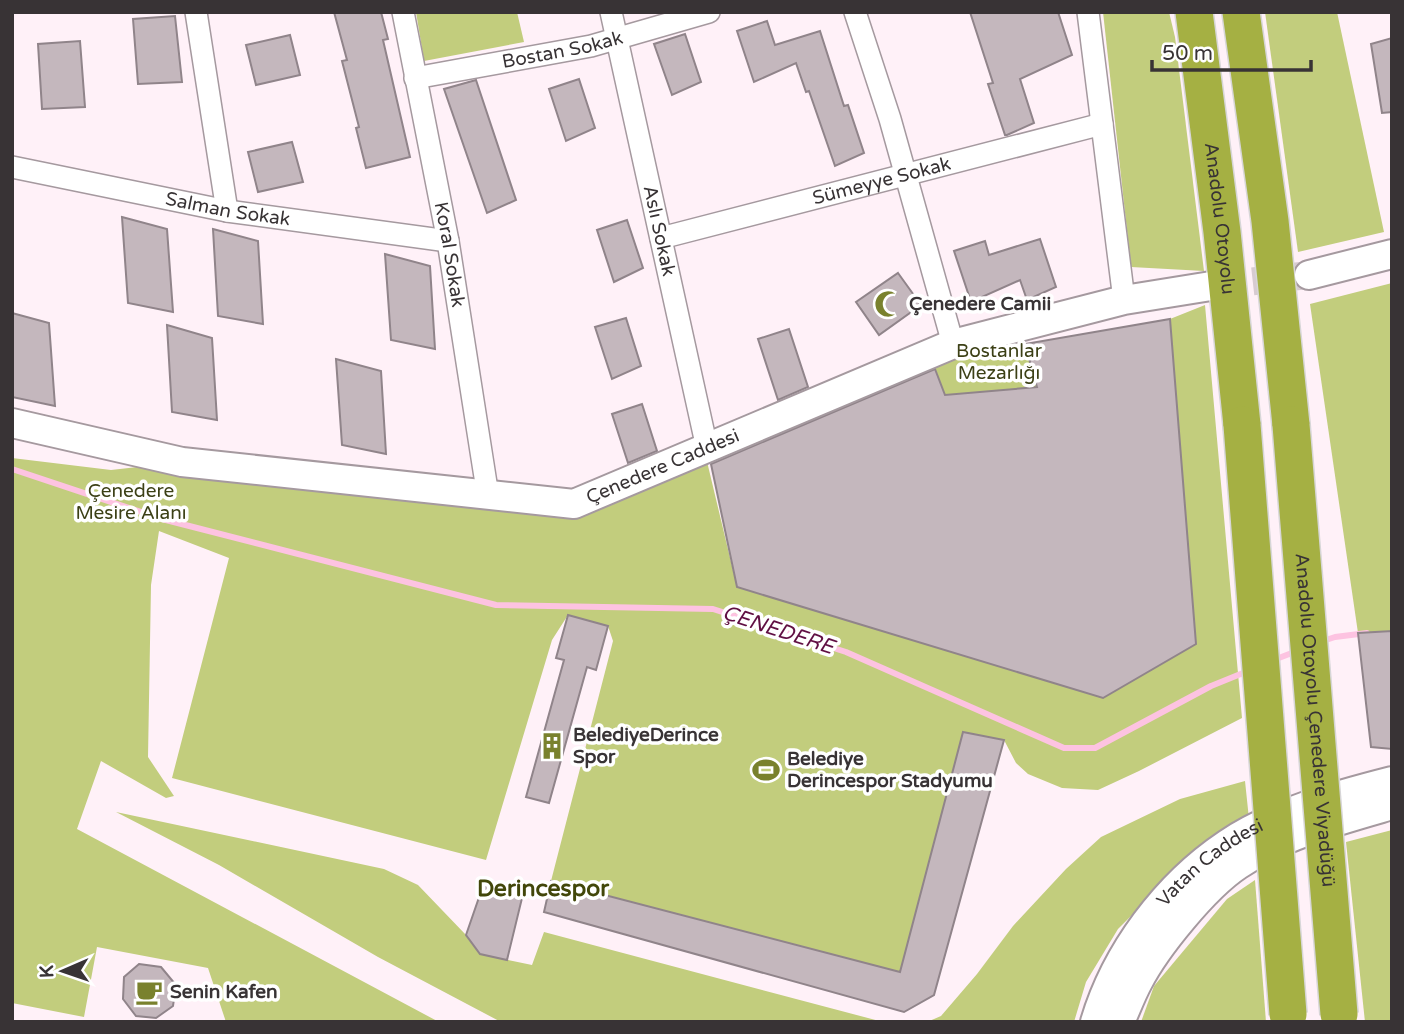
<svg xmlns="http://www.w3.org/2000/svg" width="1404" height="1034" font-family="'Varela Round',sans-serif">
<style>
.green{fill:#c2cd7d}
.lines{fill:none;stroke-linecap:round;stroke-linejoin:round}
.stream{stroke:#fdc3e1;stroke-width:6}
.building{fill:#c4b7bd;stroke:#90848a;stroke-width:2}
.secondary-tunnel{stroke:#d7cbd1;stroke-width:28;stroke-dasharray:28 14;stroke-linecap:butt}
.street-casing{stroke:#a5999f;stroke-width:24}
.secondary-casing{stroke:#a5999f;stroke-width:32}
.highway-casing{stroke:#d7d6d7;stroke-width:40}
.street{stroke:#fff;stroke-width:21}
.secondary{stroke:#fff;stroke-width:28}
.highway{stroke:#a5b043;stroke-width:37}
.highway-bridge-casing{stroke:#d7d6d7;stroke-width:40;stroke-linecap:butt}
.highway-bridge{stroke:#a5b043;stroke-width:37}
.labels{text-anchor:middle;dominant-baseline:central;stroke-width:7;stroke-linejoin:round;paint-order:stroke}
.street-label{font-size:19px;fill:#383335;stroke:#fff}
.poi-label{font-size:19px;font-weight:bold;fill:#383335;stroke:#fff;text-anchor:start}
.park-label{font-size:19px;fill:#3c4016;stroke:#fff}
.water-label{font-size:21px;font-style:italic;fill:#600f43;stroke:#fff}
.quarter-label{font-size:23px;font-weight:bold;fill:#42470a;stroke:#fff}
</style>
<rect width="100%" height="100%" fill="#fff1f8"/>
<g class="green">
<polygon points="416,12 517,12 524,42 424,61"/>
<polygon points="1103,12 1169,12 1175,37 1204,271 1131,267"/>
<polygon points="1265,12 1337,12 1384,232 1298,252"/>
<polygon points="1392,283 1392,631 1358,633 1310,304"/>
<polygon points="1205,305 1242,718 1139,771 1098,790 1062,788 1028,774 1016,763 1004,740 963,732 900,972 551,881 613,641 608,626 568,615 552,640 486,860 172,778 229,558 159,531 151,585 148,757 174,796 166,798 101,761 77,829 439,1022 226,1022 208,968 97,947 84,1017 12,1003 12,458 111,470 182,462 574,504 704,449 737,587 1103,698 1196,644 1170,319"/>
<polygon points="1021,327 1037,387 945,395 930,354"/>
<polygon points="1245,781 1249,819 1159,888 1118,929 1086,982 1074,1022 927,1022 941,1016 977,974 1013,926 1066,869 1101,837 1180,799"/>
<polygon points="116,812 384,869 418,885 466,935 480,954 532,965 544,932 883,1022 501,1022 378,957 219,865"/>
<polygon points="1392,830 1392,1022 1365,1022 1346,842"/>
<polygon points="1255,880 1266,1022 1141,1022 1154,986 1227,899"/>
</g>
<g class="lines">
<g class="stream">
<polyline points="12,469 162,519 496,605 713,609 846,652 1064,748 1095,748 1211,686 1248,671"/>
<polyline points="1320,642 1335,637 1367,633"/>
<polyline points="1271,661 1297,651"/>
</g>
</g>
<g class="building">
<polygon points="334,12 381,12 388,39 383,40 410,157 366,168 356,128 359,127 342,61 347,60"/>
<polygon points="970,12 1058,12 1072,55 1020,79 1034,123 1007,135 1005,135 988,84 993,83"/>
<polygon points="175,16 182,82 138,84 133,19"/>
<polygon points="767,21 775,45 820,31 844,106 848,105 864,153 835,166 809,91 806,92 796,63 754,82 737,31"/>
<polygon points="685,34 701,82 672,95 654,44"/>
<polygon points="290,35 300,75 256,85 246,45"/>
<polygon points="1392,38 1392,112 1382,113 1371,44"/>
<polygon points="80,41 85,107 42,109 38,44"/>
<polygon points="579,79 595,128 566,141 549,89"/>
<polygon points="476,80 516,200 487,213 444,89"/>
<polygon points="292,142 303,182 258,192 248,152"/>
<polygon points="122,217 167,229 173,312 128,303"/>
<polygon points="627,220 643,268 614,282 597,230"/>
<polygon points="213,229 258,241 263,324 218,316"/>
<polygon points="1040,239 1056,287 1027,300 1020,280 971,302 954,251 985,241 989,255"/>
<polygon points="385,254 430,266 435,349 391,340"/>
<polygon points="898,273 921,305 879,335 856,302"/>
<polygon points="12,313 49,323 55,406 12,397"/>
<polygon points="626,318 641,366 612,379 595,327"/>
<polygon points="1170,319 1196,644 1103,698 737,587 711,464 935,369 945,395 1037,387 1025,344"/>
<polygon points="167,325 212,338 217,420 172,412"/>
<polygon points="789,329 808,387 778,400 758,339"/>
<polygon points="336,359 381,371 386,454 342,445"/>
<polygon points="642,404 657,451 628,463 612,414"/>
<polygon points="568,615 608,626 596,670 587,667 549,803 526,797 564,660 556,658"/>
<polygon points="1392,631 1392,749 1371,747 1358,633"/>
<polygon points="963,732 1004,740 934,995 904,1012 544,912 551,881 900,972"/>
<polygon points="484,883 523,894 507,960 480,954 466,935"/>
<polygon points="139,964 161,967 176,985 173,1006 156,1018 136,1016 123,999 124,977"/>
</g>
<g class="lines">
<polyline class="secondary-tunnel" points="1211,286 1309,275"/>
<defs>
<g id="street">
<polyline points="196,12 227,211"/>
<path id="s1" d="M403 12 448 241 488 496"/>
<path id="s2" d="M611 12 707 448"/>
<polyline points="855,12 890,119 953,344"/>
<polyline points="1088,12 1124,300"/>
<path id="s3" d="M415 78 591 46 709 12"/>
<path id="s4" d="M12 167 227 211 448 241"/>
<path id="s5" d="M661 238 1102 124"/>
</g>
<g id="secondary">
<polyline points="1309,275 1392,254"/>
<path id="s6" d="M12 423 182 462 574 504 953 344 1124 300 1211 286"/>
<path id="s7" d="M1095 1022C1116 952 1166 885 1227 844 1275 812 1337 795 1392 781"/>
<path d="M1120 1022C1126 1009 1131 995 1138 982 1156 947 1205 887 1238 865 1283 835 1340 820 1392 805"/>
</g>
<g id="highway">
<path id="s8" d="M1194 12 1222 232 1242 425"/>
<polyline points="1241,12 1270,221 1291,425"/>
</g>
</defs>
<use href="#street" class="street-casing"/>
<use href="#secondary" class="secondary-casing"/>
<use href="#highway" class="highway-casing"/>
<use href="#street" class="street"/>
<use href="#secondary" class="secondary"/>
<use href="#highway" class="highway"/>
<defs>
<g id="highway-bridge">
<polyline points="1242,425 1288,1014"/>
<path id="s9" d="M1291 425 1339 1014"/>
</g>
</defs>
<use href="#highway-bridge" class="highway-bridge-casing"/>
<use href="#highway-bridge" class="highway-bridge"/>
</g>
<defs>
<symbol id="mosque-bare" viewBox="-9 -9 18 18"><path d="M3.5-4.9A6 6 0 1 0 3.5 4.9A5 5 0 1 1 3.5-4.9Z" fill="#79812d" stroke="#fff" stroke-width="2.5" paint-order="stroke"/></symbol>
<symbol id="building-bare" viewBox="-9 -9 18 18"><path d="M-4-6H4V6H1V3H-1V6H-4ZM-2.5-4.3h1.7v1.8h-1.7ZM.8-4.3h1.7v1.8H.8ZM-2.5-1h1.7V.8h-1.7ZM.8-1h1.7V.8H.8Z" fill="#79812d" stroke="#fff" stroke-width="2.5" paint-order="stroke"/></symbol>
<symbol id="stadium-bare" viewBox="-9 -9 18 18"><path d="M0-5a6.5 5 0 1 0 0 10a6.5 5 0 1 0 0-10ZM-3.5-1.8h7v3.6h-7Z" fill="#79812d" stroke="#fff" stroke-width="2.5" paint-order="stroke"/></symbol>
<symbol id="cafe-bare" viewBox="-9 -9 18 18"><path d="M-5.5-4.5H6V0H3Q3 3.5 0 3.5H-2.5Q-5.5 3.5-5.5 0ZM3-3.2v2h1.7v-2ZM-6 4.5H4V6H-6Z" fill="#79812d" stroke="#fff" stroke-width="2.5" paint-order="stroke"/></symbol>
</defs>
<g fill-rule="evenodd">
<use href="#mosque-bare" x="869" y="285" width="38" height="38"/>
<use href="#building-bare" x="533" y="727" width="38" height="38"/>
<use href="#stadium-bare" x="747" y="751" width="38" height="38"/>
<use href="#cafe-bare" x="130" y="973" width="38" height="38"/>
</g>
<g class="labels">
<g class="street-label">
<text stroke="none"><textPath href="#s3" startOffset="150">Bostan Sokak</textPath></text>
<text stroke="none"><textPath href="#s5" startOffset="228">Sümeyye Sokak</textPath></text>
<text stroke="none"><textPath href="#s4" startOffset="220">Salman Sokak</textPath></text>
<text stroke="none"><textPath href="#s8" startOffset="208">Anadolu Otoyolu</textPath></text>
<text stroke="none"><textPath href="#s2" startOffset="224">Aslı Sokak</textPath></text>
<text stroke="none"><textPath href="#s1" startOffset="247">Koral Sokak</textPath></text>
<text stroke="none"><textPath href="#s6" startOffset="665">Çenedere Caddesi</textPath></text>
<text stroke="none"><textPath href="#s9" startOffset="296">Anadolu Otoyolu Çenedere Viyadüğü</textPath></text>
<text stroke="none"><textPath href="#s7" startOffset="201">Vatan Caddesi</textPath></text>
</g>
<g class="poi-label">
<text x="909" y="304">Çenedere Camii</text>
<text x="573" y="735">BelediyeDerince<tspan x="573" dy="22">Spor</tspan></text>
<text x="787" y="759">Belediye<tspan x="787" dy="22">Derincespor Stadyumu</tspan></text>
<text x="170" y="992">Senin Kafen</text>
</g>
<g class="park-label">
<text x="999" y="351">Bostanlar<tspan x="999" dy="22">Mezarlığı</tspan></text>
<text x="131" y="491">Çenedere<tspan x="131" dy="22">Mesire Alanı</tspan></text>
</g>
<g class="water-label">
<text transform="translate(778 630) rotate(18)">ÇENEDERE</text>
</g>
<g class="quarter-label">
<text x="543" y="889">Derincespor</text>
</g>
</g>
<rect width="1404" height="1034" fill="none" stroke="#383335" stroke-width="28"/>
<g transform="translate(63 971) rotate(268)" stroke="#ffffff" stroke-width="5" paint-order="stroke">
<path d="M0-5L12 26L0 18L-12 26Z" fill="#383335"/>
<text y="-10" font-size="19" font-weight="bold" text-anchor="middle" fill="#383335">K</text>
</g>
<path d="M1152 60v10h159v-10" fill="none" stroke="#383335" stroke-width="3.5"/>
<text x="1162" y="60" font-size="21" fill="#383335" stroke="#ffffff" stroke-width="5" paint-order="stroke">50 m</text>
</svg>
